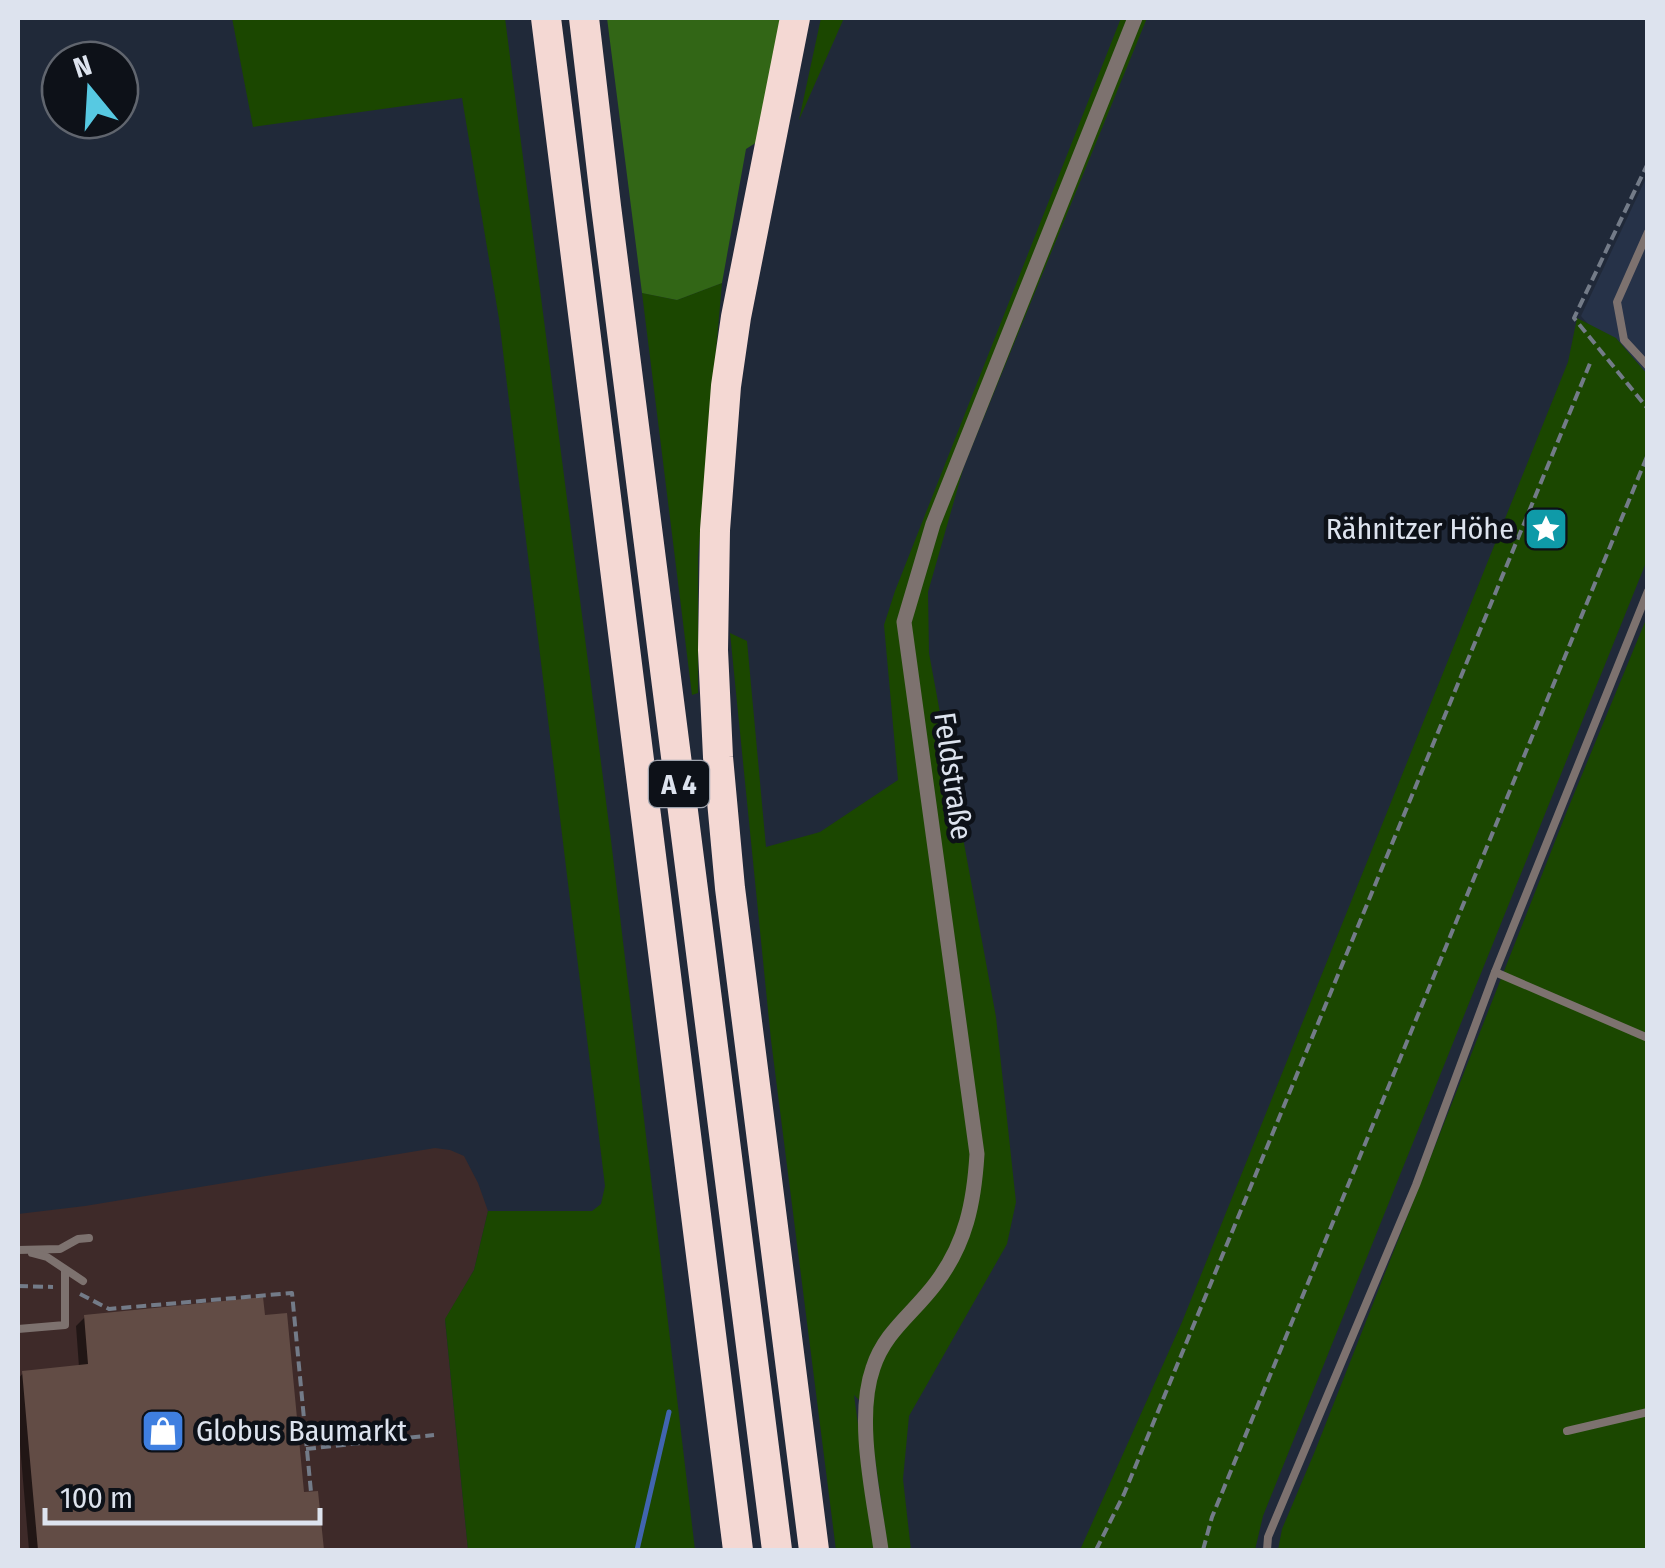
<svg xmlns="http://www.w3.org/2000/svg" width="1665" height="1568" font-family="'Fira Sans Condensed',sans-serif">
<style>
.commercial{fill:#3e2a29}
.built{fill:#263248}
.green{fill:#1b4700}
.forest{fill:#326616}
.shadow{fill:#0007}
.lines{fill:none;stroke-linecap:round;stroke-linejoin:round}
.stream{stroke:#4165af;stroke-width:5}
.building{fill:#624c45}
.path{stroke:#737b88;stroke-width:4;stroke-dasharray:10 5;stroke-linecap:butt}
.lane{stroke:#7d726f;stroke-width:8}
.street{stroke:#7d726f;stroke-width:15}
.highway{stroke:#f4d8d3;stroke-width:30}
.labels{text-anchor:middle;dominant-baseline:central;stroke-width:9;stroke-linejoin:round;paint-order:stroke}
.shield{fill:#0d1118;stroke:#9fa4ae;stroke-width:2.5}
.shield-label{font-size:28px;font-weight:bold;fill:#dde3ee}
.poi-label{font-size:30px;fill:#dde3ee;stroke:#0d1118;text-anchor:end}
.street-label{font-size:30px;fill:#dde3ee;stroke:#0d1118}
</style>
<rect width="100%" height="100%" fill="#202939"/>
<polygon class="commercial" points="435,1148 450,1150 464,1156 478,1183 488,1211 474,1270 445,1320 468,1550 18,1550 18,1214 85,1206"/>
<polygon class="built" points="1647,176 1647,391 1581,316"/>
<g class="green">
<polygon points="232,18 505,18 611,840 695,1550 468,1550 445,1319 474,1270 488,1211 592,1211 601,1204 605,1186 499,319 462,98 253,127"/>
<polygon points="821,18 844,18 799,120"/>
<polygon points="1121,18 1147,18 964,466 928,592 929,653 996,1017 1016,1202 1007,1244 909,1416 903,1479 911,1550 888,1550 868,1409 854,1395 875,1550 836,1550 771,1040 730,633 747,641 766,847 820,832 898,780 884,625 895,591"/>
<polygon points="722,283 698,557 698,693 692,695 642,293 677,300"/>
<polygon points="1577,318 1616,338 1647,374 1647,560 1263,1516 1255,1550 1080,1550 1182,1322 1568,362"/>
<polygon points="1647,617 1647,1550 1278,1550 1282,1529 1315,1451 1567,811"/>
</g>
<polygon class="forest" points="607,18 781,18 757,142 746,149 722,283 677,300 642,293"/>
<polygon class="shadow" points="85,1317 302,1495 316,1494 322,1550 29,1550 18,1422 18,1379 23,1373 79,1367 76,1326"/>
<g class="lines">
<polyline class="stream" points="637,1550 669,1412"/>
</g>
<polygon class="building" points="263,1297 265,1315 287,1313 304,1492 318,1491 324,1550 38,1550 22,1371 88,1364 84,1315"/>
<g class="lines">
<g class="path">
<polyline points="1648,163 1574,318 1648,409"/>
<polyline points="18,1286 53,1287"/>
<polyline points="80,1294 109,1309 292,1293 311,1492"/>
<polyline points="306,1449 434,1435"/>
<polyline points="1096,1550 1124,1494 1591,361"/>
<polyline points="1203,1550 1212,1517 1648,454"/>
</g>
<g class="lane">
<polyline points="1648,232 1617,302 1624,340 1648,366"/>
<polyline points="1495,972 1648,1038"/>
<polyline points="18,1250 60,1249 78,1239 89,1238"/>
<polyline points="32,1253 47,1257 83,1281"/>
<polyline points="18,1329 65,1325 65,1270"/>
<polyline points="1567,1431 1648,1412"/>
<polyline points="1267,1550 1268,1537 1416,1185 1495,972 1648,591"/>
</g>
<path class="street" d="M881 1550C874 1498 855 1419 873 1368 885 1331 913 1314 936 1283 966 1243 974 1203 977 1154L904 622 933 524 1135 18"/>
<g class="highway">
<polyline points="546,18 738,1550"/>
<polyline points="584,18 606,206 777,1550"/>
<polyline points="795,18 736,317 726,386 715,530 713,650 718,757 730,888 814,1550"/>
</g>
</g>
<defs>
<symbol id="sight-square" viewBox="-11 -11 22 22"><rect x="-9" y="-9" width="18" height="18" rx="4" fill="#0f9aa8" stroke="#0d1118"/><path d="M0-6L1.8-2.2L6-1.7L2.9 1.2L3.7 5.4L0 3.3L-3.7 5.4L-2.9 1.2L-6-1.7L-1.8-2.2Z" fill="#fff"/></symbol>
<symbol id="shop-square" viewBox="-11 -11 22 22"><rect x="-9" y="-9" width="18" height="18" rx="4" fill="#3f7fe0" stroke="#0d1118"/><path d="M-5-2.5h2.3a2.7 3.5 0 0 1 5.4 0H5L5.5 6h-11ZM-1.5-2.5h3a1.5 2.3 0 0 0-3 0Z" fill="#fff"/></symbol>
</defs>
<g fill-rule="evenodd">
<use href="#sight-square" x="1521" y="504" width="50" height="50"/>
<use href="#shop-square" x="138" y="1406" width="50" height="50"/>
</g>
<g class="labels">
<rect class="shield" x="649" y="761" width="60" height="46" rx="8"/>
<g class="shield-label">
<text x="679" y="784">A 4</text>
</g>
<g class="poi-label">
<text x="1514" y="529">Rähnitzer Höhe</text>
<text x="196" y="1431" text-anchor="start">Globus Baumarkt</text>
</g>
<g class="street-label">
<text transform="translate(953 776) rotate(82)">Feldstraße</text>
</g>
</g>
<rect width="1665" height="1568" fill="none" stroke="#dde3ee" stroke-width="40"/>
<g transform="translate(90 90) rotate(342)"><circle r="48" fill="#0d1118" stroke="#60656e" stroke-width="2.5"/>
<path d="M0-8L18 38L0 25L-18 38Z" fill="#57c9e2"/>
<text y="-15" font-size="28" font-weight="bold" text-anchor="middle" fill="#dde3ee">N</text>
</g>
<path d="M45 1508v15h275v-15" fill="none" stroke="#dde3ee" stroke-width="5"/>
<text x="60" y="1508" font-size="30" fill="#dde3ee" stroke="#0d1118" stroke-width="8" paint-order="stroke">100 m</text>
</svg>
